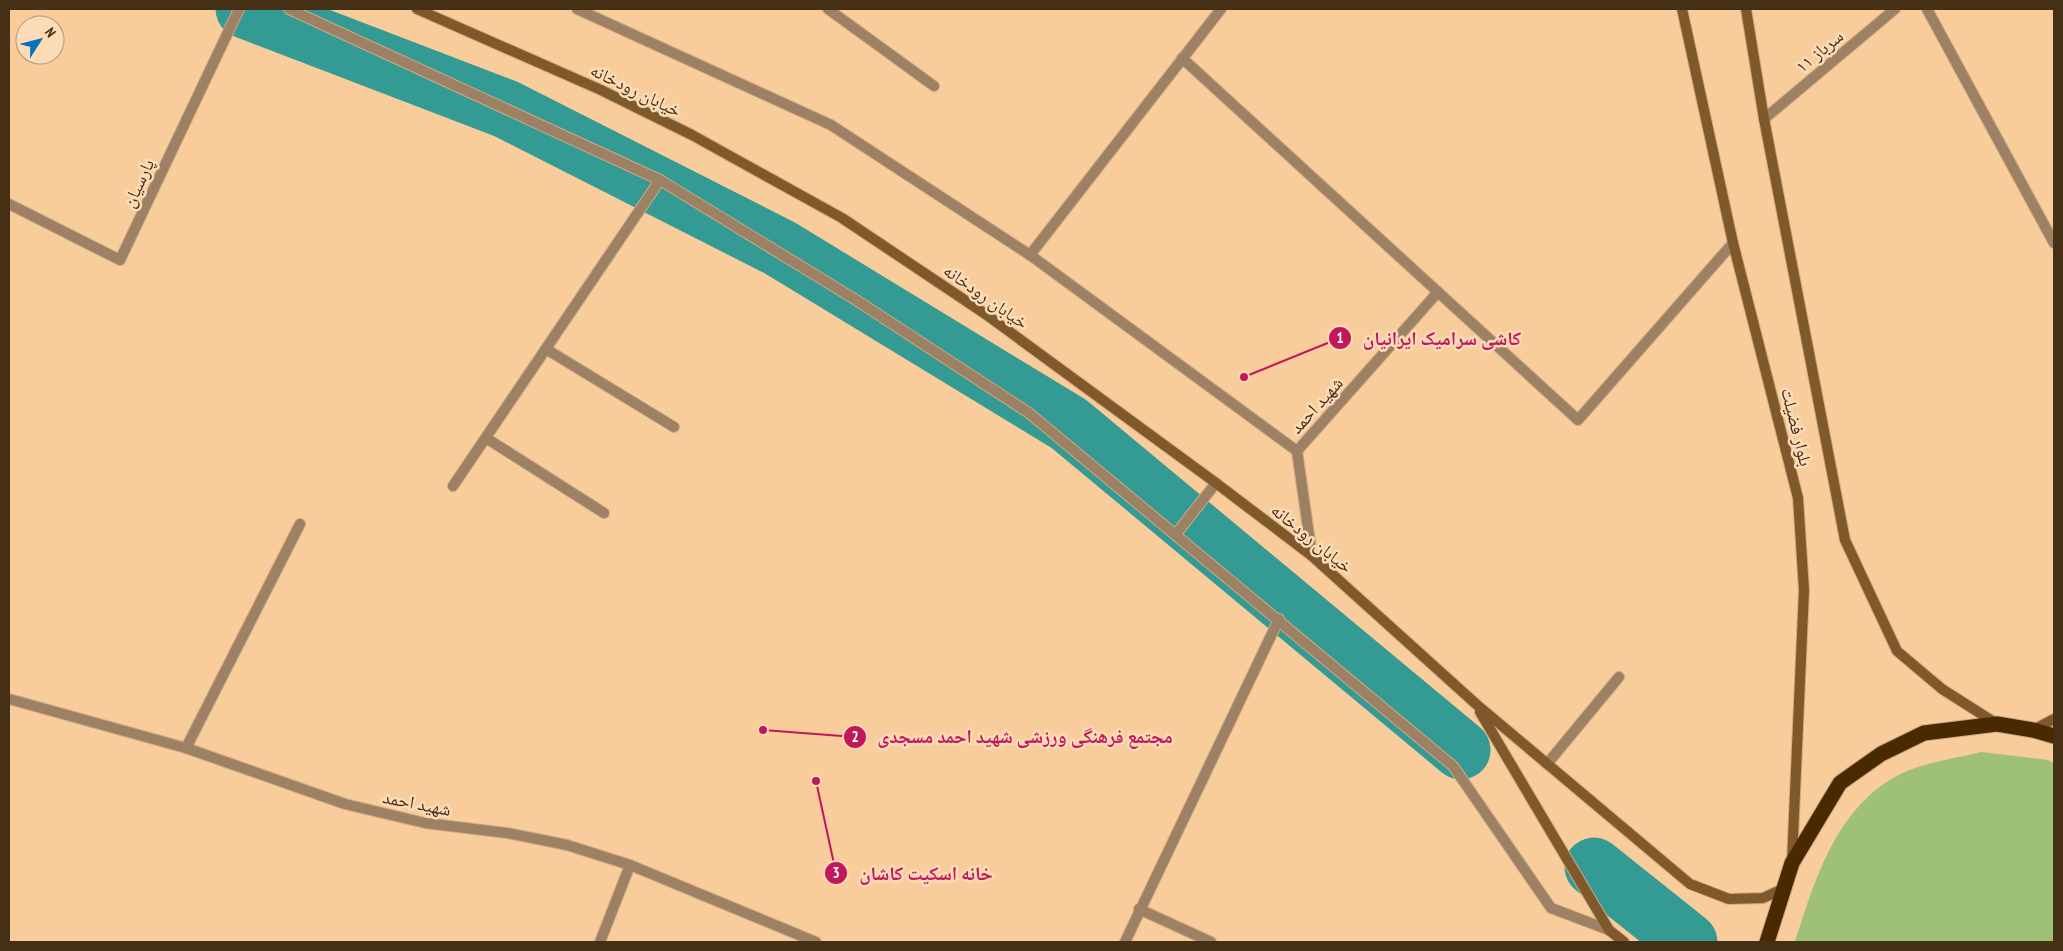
<svg xmlns="http://www.w3.org/2000/svg" width="2063" height="951" font-family="'PT Sans Narrow','Noto Naskh Arabic',sans-serif">
<style>
.green{fill:#9fc177}
.lines{fill:none;stroke-linecap:round;stroke-linejoin:round}
.river{stroke:#349b94;stroke-width:59}
.street-casing{stroke:#d1a97e;stroke-width:12}
.secondary-casing{stroke:#d1a97e;stroke-width:12}
.highway-casing{stroke:#d1a97e;stroke-width:17}
.street{stroke:#9c8165;stroke-width:10}
.secondary{stroke:#7f592b;stroke-width:10}
.highway{stroke:#492a00;stroke-width:15}
.labels{text-anchor:middle;dominant-baseline:central;stroke-width:5;stroke-linejoin:round;paint-order:stroke}
.street-label{font-size:18px;fill:#452f15;stroke:#fddbb7}
.leader{fill:none;stroke:#c2185b;stroke-width:2}
.callout-dot{fill:#c2185b;stroke:#fddbb7;stroke-width:2}
.mark-label{font-size:15px;text-anchor:middle;font-weight:bold;fill:#fff}
.callout-label{font-size:19px;text-anchor:middle;font-weight:bold;fill:#c2185b;stroke:#fddbb7;stroke-width:5;stroke-linejoin:round;paint-order:stroke}
</style>
<rect width="100%" height="100%" fill="#f9cc9b"/>
<path class="green" d="M1981 752 2048 760 2054 763V942H1795C1814 882 1835 812 1893 778 1919 763 1952 759 1981 752Z"/>
<g class="lines">
<g class="river">
<polyline points="245,9 506,109 780,248 1069,424 1461,750"/>
<polyline points="1594,867 1688,942"/>
</g>
<defs>
<g id="street">
<polyline points="289,9 660,180 856,300 1029,413 1453,766 1551,908 1609,930"/>
<polyline points="577,9 831,125 1030,255 1297,451 1312,556"/>
<polyline points="828,9 934,86"/>
<polyline points="1927,9 2054,243"/>
<polyline points="1182,58 1578,420 1733,243"/>
<polyline points="1764,119 1895,9"/>
<polyline points="9,204 120,260 239,9"/>
<polyline points="1030,255 1221,9"/>
<polyline points="546,349 674,427"/>
<polyline points="486,438 604,513"/>
<polyline points="1297,451 1438,292"/>
<polyline points="453,486 660,180"/>
<polyline points="1176,534 1216,483"/>
<polyline points="9,699 186,748 345,804 425,823 507,833 567,845 630,865 816,942"/>
<polyline points="186,748 300,524"/>
<polyline points="1547,764 1619,677"/>
<polyline points="1139,909 1211,942"/>
<polyline points="600,942 630,865"/>
<polyline points="1125,942 1279,619"/>
</g>
<g id="secondary">
<polyline points="417,9 601,90 692,135 842,218 984,313 1216,483 1312,556 1476,704 1690,884 1729,899 1763,898 1783,889"/>
<polyline points="1682,9 1733,243 1798,498 1804,590 1792,861"/>
<polyline points="1746,9 1764,119 1845,540 1897,651 1942,689 1997,724"/>
<polyline points="1480,712 1609,930 1624,942"/>
<polyline points="2033,730 2054,719"/>
</g>
<polyline id="highway" points="1767,942 1792,863 1840,783 1881,754 1924,733 1997,724 2033,730 2054,736"/>
</defs>
<use href="#street" class="street-casing"/>
<use href="#secondary" class="secondary-casing"/>
<use href="#highway" class="highway-casing"/>
<use href="#street" class="street"/>
<use href="#secondary" class="secondary"/>
<use href="#highway" class="highway"/>
</g>
<g class="labels">
<g class="street-label">
<text transform="translate(1819 51) rotate(-40)">سرباز ۱۱</text>
<text transform="translate(636 90) rotate(26)">خیابان رودخانه</text>
<text transform="translate(138 183) rotate(-65)">پارسیان</text>
<text transform="translate(986 296) rotate(35)">خیابان رودخانه</text>
<text transform="translate(1316 405) rotate(-48)">شهید احمد</text>
<text transform="translate(1797 427) rotate(76)">بلوار فضیلت</text>
<text transform="translate(1312 538) rotate(39)">خیابان رودخانه</text>
<text transform="translate(417 803) rotate(11)">شهید احمد</text>
</g>
</g>
<path class="leader" d="M1244 377L1340 338M763 730L855 737M816 781L836 873"/>
<g class="callout-dot">
<circle cx="1244" cy="377" r="5"/>
<circle cx="763" cy="730" r="5"/>
<circle cx="816" cy="781" r="5"/>
<circle cx="1340" cy="338" r="12"/>
<circle cx="855" cy="737" r="12"/>
<circle cx="836" cy="873" r="12"/>
</g>
<g class="mark-label">
<text x="1340" y="343">1</text>
<text x="855" y="742">2</text>
<text x="836" y="878">3</text>
</g>
<g class="callout-label">
<text x="1442" y="345">کاشی سرامیک ایرانیان</text>
<text x="1025" y="743">مجتمع فرهنگی ورزشی شهید احمد مسجدی</text>
<text x="926" y="880">خانه اسکیت کاشان</text>
</g>
<rect width="2063" height="951" fill="none" stroke="#452f15" stroke-width="20"/>
<g transform="translate(40 40) rotate(54)"><circle r="24" fill="#fddbb7" stroke="#b39676"/>
<path d="M0-4L9 19L0 12L-9 19Z" fill="#0871bc"/>
<text y="-8" font-size="14" font-weight="bold" text-anchor="middle" fill="#452f15">N</text>
</g>
</svg>
